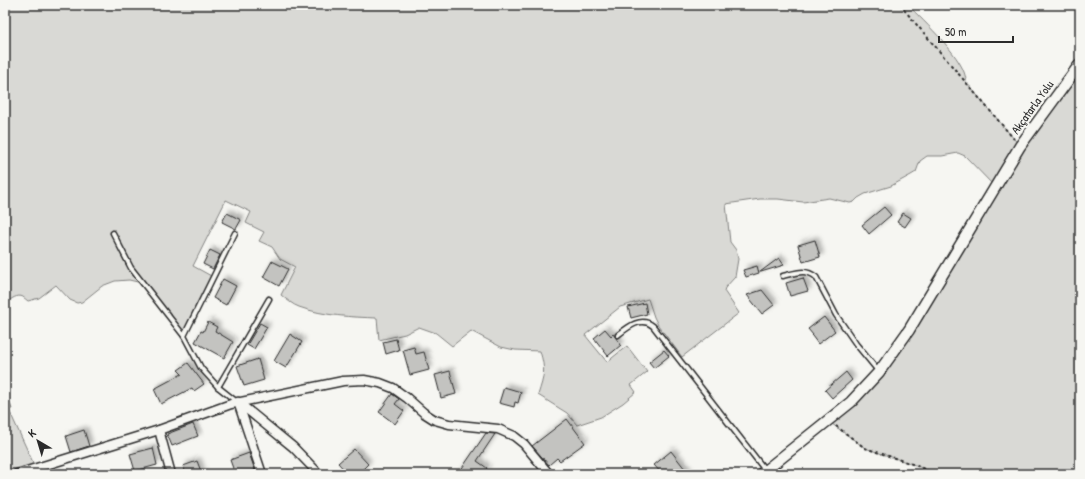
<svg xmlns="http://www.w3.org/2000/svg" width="1085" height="479" font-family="'Patrick Hand',sans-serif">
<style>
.green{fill:#d9d9d5;stroke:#828280}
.building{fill:#c3c3c0;stroke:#2b2b2b;filter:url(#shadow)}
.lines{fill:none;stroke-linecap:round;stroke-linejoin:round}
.service-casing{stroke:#2b2b2b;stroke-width:7}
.minor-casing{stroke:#2b2b2b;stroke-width:11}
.tertiary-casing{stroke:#2b2b2b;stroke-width:13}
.path{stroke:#2b2b2b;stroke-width:2;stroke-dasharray:3 3;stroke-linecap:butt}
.service{stroke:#f6f6f2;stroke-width:4}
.minor{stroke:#f6f6f2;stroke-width:8}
.tertiary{stroke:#f6f6f2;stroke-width:10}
.labels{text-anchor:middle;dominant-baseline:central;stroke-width:4;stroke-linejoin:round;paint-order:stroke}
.street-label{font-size:12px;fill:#2b2b2b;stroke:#f6f6f2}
</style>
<defs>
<filter id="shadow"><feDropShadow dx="3.5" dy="-3.5" stdDeviation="2" flood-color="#0004"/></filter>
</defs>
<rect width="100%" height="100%" fill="#f6f6f2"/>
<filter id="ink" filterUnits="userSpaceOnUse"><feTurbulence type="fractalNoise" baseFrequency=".025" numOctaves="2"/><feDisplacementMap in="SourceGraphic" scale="8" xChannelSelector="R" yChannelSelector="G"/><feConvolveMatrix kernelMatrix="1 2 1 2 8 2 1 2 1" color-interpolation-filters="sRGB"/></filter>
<g filter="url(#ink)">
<g class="green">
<path d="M5 5H908C923 21 967 60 966 82L1020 146 1080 64V474H935L915 465 865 448 828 421 867 386 995 187 965 156 958 153 942 156H927L920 161 916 172 911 175 891 186 865 194 858 198 854 202 850 203 829 198 803 202 778 199H760L726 204 730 242 736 250 738 259 735 277 725 288 724 291 739 313 682 357 658 325 654 317 648 299 620 307 585 335 607 362 627 346 647 372 631 385 636 392 623 403 601 417 577 425 567 413 538 395C544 376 546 371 540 351L515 350 501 347 471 331 452 346 436 333 419 327 405 334 379 340 377 318C351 317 324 316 299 307 293 305 286 299 281 295L295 267 280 259 272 247 259 241 264 232 246 223 251 212 226 200 193 266 213 277 184 336 142 283 129 280 115 281 102 286 82 302 77 303 70 300 56 285 39 298 28 301C26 300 25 298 23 297 18 294 10 299 7 303V309L5 310Z"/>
<polygon points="5,389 12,409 10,409 8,408 36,469 17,474 5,474"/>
</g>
<g class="building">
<polygon points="884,207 891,215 869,234 862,225"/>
<polygon points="227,213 241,220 236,229 222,222"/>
<polygon points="903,213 911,218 905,227 897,222"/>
<polygon points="815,240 820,257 803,262 798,245"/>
<polygon points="210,250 220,255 213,269 203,264"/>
<polygon points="779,258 784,265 761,272 760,272"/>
<polygon points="272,261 288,269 279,286 263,277"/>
<polygon points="757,266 759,273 746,277 743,270"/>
<polygon points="803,278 808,291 790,296 786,283"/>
<polygon points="223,279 236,286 226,305 213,298"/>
<polygon points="762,290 774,305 762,314 747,295"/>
<polygon points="645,303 647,314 631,318 628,307"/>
<polygon points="824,317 835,331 818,344 812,336 813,335 808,329"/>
<polygon points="208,322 217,327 215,331 233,342 224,358 195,342 201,331 203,332"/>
<polygon points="260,323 267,327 254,349 247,345"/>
<polygon points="605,329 611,336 613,334 621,345 608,356 594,338"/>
<polygon points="290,334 302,342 286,368 274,361"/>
<polygon points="396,339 399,350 386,354 383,342"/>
<polygon points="414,347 416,354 424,352 429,370 410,375 403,350"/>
<polygon points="664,350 669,356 654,368 649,362"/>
<polygon points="258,359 264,380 244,386 237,366"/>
<polygon points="188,363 204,384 194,391 192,388 161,404 154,389 182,374 178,370"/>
<polygon points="450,371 456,394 441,398 435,375"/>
<polygon points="846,372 852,380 832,398 825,390"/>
<polygon points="504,387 521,392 518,403 515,402 514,407 499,403"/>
<polygon points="392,394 399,399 395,404 404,411 395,424 379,412"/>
<polygon points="567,419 585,443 560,461 557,458 549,465 532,446"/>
<polygon points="193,424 198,436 172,446 167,434"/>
<polygon points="84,430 89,446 71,452 66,436"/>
<polygon points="486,433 495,434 477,461 487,468 483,474 458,474"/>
<polygon points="153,448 157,465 135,471 130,454"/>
<polygon points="354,449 368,464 358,474 348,474 338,463"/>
<polygon points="671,451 689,474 662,474 654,465"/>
<polygon points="249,453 255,470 244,474 235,474 230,460"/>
<polygon points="197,461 202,474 186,474 183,466"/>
</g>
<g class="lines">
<defs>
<g id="service">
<polyline points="113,233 131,268 184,336 201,368 218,387 237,402"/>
<path d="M783 276C795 273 806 268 816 277L836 315 856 344 879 372"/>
<path d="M618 335C628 327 641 316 653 326L765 470"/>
<polyline points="184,336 235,233"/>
<polyline points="218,387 269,299"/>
</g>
<g id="minor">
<polyline points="238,402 293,447 319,474"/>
<polyline points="238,402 262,474"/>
<polyline points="159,430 171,474"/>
<polyline points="17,474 159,430 231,404 343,381 364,380 380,383 393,388 407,398 424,413 435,420 449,424 498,429 514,436 524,444 549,474"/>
</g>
<polyline id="tertiary" points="761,474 851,402 879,372 909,330 1020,146 1080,64"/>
</defs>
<use href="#service" class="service-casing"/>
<use href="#minor" class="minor-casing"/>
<use href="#tertiary" class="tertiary-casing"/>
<g class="path">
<polyline points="900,5 1014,139"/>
<polyline points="836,426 865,448 915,465 935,474"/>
</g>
<use href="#service" class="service"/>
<use href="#minor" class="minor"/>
<use href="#tertiary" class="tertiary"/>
</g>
</g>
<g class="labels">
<g class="street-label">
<text transform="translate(1032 107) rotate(-54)">Akçatarla Yolu</text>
</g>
</g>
<rect width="1085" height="479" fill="none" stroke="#f6f6f2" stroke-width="20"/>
<rect x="10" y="10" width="1065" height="459" fill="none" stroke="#2b2b2b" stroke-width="1.5" filter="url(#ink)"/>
<g transform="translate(38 441) rotate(322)" stroke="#f6f6f2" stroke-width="3" paint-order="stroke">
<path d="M0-3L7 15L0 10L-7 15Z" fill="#2b2b2b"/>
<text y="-6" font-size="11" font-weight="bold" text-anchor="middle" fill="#2b2b2b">K</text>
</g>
<path d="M939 36v6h74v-6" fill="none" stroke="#2b2b2b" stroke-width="2"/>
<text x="945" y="36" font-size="12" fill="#2b2b2b" stroke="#f6f6f2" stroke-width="3" paint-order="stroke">50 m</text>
</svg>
